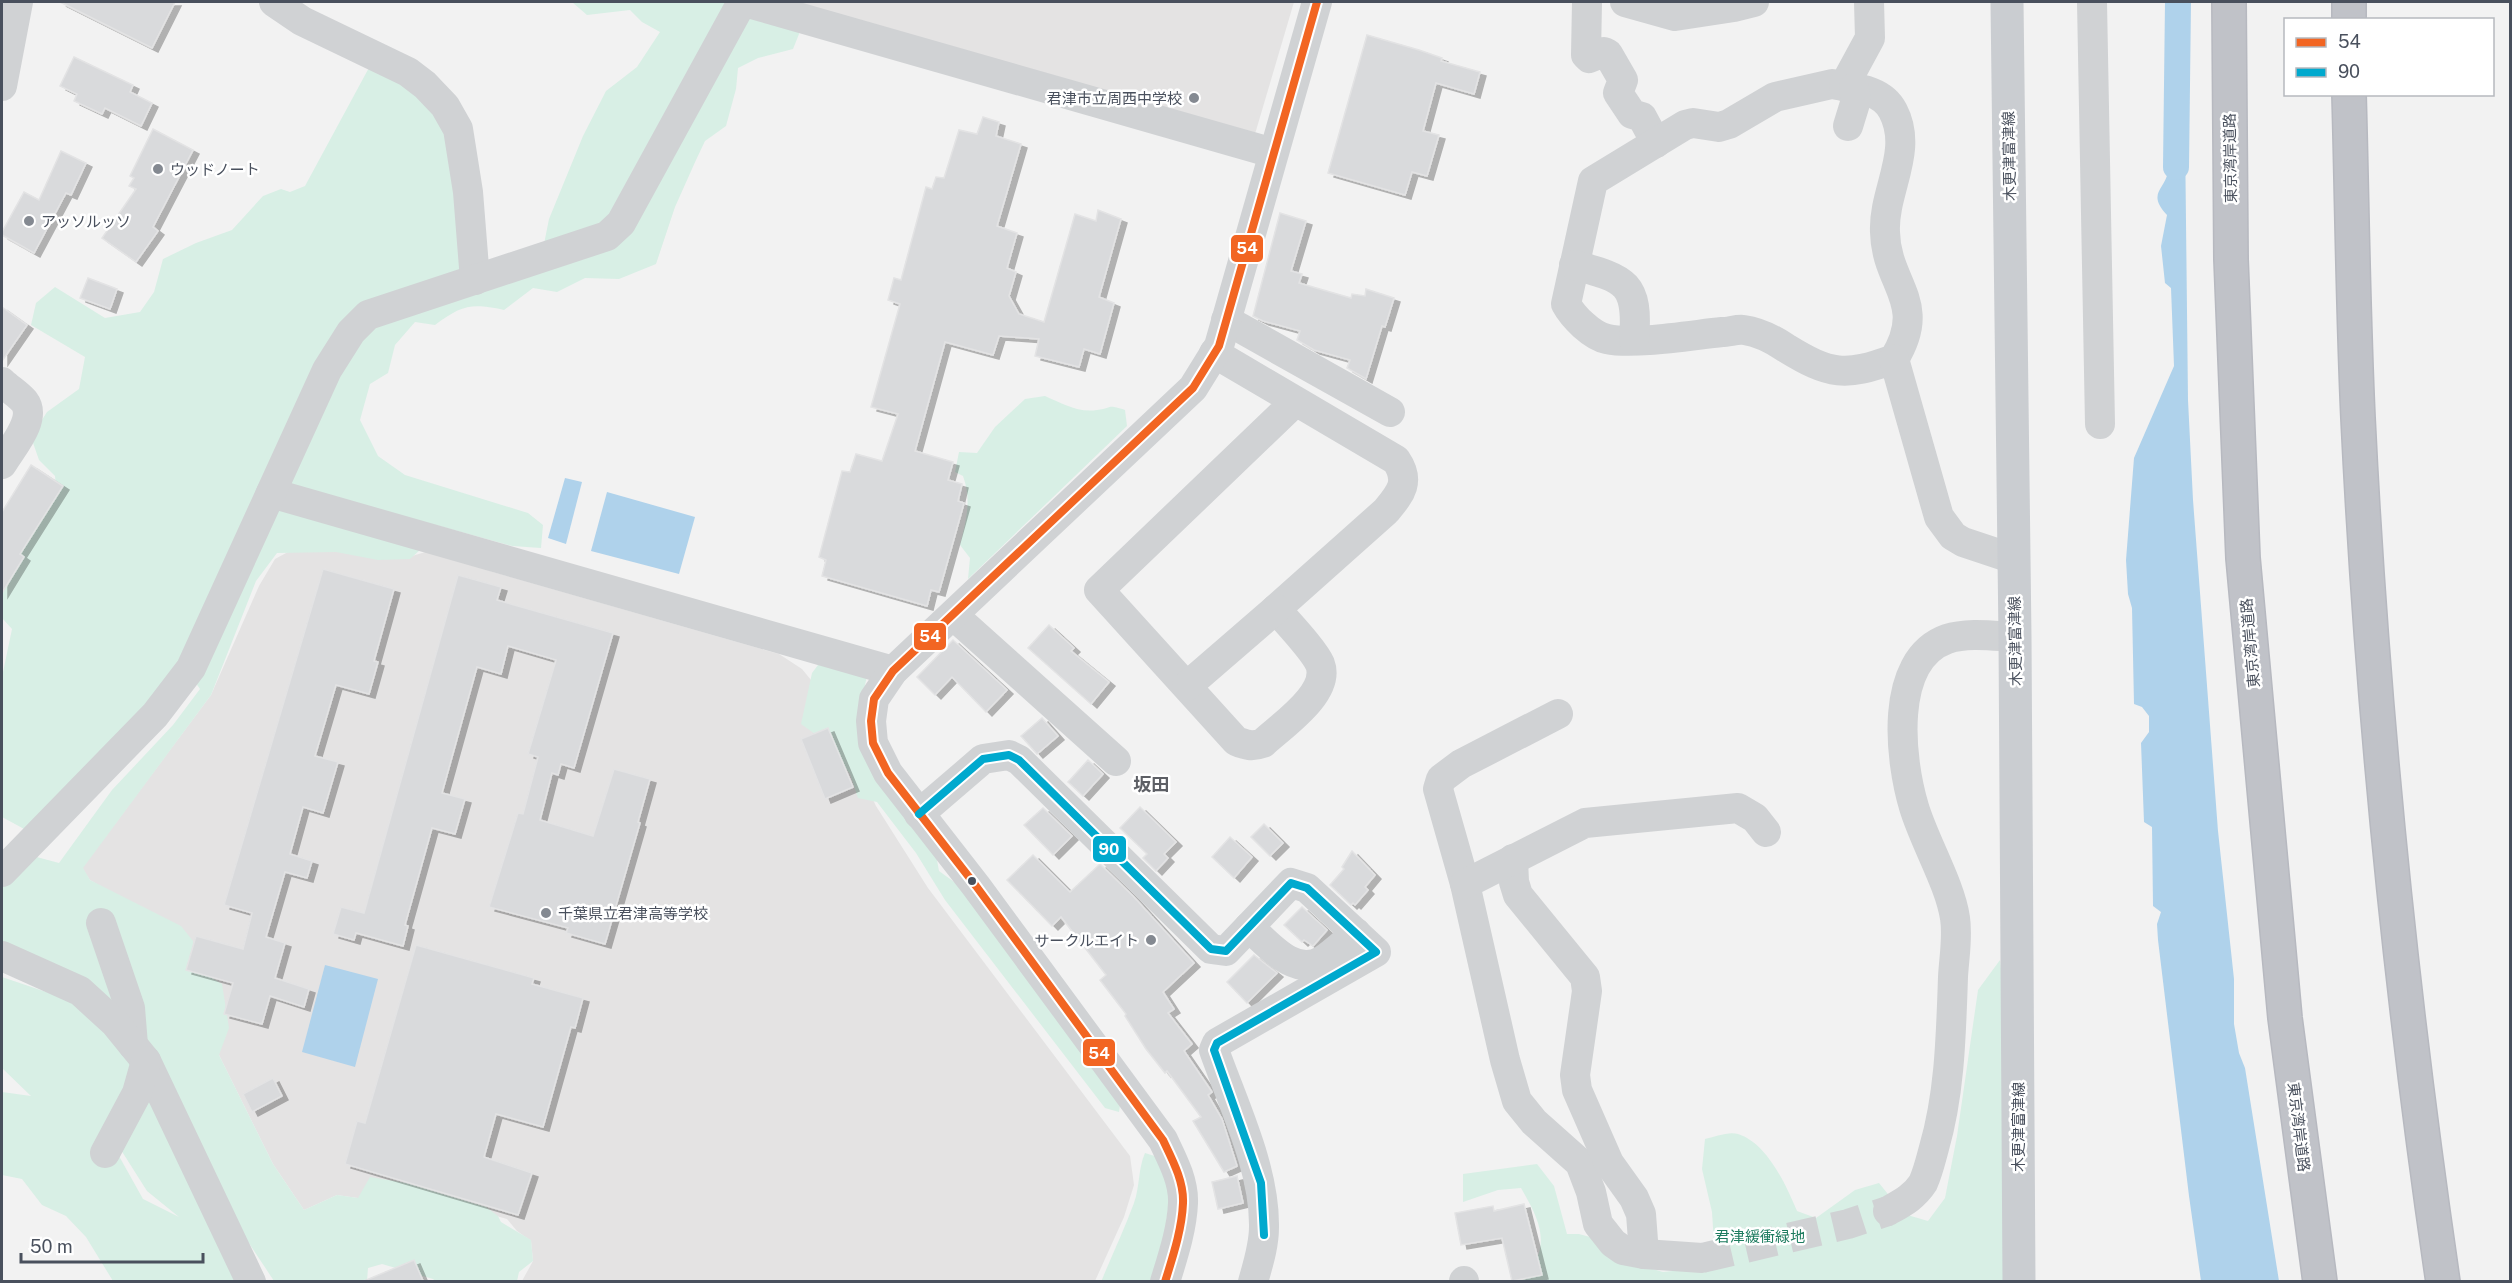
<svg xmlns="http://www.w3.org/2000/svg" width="2512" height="1283" font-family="'Public Sans','Noto Sans JP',sans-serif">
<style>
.education{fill:#e4e3e3}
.green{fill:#d8efe5;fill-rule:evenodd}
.water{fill:#afd2eb}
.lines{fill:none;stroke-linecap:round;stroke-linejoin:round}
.canal{stroke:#afd2eb;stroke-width:26}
.building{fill:#d9dadc;stroke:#e3e3e4;stroke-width:1.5;filter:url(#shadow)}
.minor-tunnel{stroke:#d0d2d4;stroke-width:30;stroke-dasharray:30 15;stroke-linecap:butt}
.highway-casing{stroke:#b7b9c0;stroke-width:36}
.minor{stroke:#d0d2d4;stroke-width:30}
.major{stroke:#cacdd1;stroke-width:33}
.highway{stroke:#c0c2c8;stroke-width:33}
.bus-1-casing{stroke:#fff;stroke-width:12}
.bus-2-casing{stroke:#fff;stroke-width:12}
.bus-1{stroke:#f26522;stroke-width:8}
.bus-2{stroke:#00a9ce;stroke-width:8}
.poi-dot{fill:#848991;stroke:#fff;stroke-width:2}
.bus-dot{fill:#49505d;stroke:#fff;stroke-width:2}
.labels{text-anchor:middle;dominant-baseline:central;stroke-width:5;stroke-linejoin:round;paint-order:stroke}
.poi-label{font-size:15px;fill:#49505d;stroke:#fff;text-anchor:start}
.street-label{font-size:15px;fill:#49505d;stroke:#fff}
.park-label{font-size:15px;fill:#1d7c5f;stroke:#fff}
.quarter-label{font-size:18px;font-weight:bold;fill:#5d5f65;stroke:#fff}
.line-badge{stroke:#fff;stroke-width:2}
.badge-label{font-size:16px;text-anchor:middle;font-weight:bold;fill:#fff}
</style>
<defs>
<filter id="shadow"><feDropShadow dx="6" dy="4" stdDeviation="0" flood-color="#0004"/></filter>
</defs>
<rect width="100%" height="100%" fill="#f2f2f2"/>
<g class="education">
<polygon points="783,2 1294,2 1255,134"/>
<polygon points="303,544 402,559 432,550 493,572 779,654 802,669 820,691 876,806 928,888 1130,1156 1134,1185 1124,1217 1095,1281 522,1281 533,1261 531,1241 517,1231 507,1219 410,1191 358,1198 337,1195 304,1210 273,1164 219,1055 121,898 90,880 82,868 211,695 259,586 275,559"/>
</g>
<g class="green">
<path d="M572 2H801L799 34 793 49 758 58 738 68 736 89 726 126 705 141 696 160 675 207 656 264 619 279 585 278 557 292 533 288 504 310C471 303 462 305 435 325L415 322 395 345 388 373 370 384 360 420 378 456 405 475 528 513 543 525 541 548 512 546 436 525 430 541 410 559 378 560 336 552 277 553 256 581 211 695 83 868 90 880 181 926 193 941 192 966 222 984 229 1028 219 1055 273 1164 304 1210 337 1195 358 1198 370 1177 406 1183 486 1207 498 1216 501 1222 531 1240 533 1261 519 1272 517 1281H435L433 1279 382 1264 368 1268 367 1281H274L243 1234 154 1050 2 952V887L33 856 59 863 112 790 173 725 200 689 191 676 26 830 2 817V677L12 629 2 618V559L20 542 56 488 55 476 39 460 31 437 47 412 79 389 85 357 31 325 36 303 55 287 105 318 140 312 154 292 163 259 196 243 232 230 263 196 281 189 290 192 305 186 371 64 435 106 456 149 465 269 544 244 549 219 583 136 606 91 637 67 660 32 642 22 630 10 587 15Z"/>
<path d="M1045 396C1061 403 1078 413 1097 410 1113 408 1107 404 1125 410L1127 426 968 579 970 558 960 545C966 520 972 501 963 476L955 472 959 452 977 453 995 427 1025 399Z"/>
<polygon points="821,661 867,676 857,722 935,849 939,871 957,884 1121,1099 1119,1112 1105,1108 945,900 916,853 877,802 858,798 850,774 825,741 801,724 812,673"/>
<path d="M2000 960 2003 986 2004 1281H1522C1552 1247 1542 1224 1521 1188L1498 1190 1463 1202V1174L1537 1164 1554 1186 1567 1234H1579L1601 1240 1622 1260 1663 1272 1692 1269 1714 1243 1712 1212 1702 1169 1705 1139C1714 1137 1729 1131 1738 1134 1767 1143 1786 1185 1797 1211L1816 1218 1855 1190 1879 1183 1904 1214 1928 1221 1945 1198 1957 1136 1978 990Z"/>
<path d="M2 977 64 998 106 1027 135 1067 243 1281H113L86 1237 66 1216 42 1205 22 1179 2 1175V1092L31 1096 2 1068ZM105 1131H109L147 1191 179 1217 143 1199Z"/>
<path d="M1145 1153 1164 1159 1170 1196 1163 1244 1154 1281 1101 1282C1112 1255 1124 1230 1134 1203 1140 1186 1138 1169 1145 1153Z"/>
</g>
<g class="water">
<path d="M2168 132H2185L2188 400 2193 500 2218 831 2234 979V1024L2239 1053 2245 1068 2279 1281H2201L2189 1196 2158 940 2157 924 2161 912 2153 906 2152 827 2144 822 2141 743 2149 732V716L2142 707 2134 704 2132 608 2128 594 2126 560 2134 458 2174 366 2171 288 2165 283 2161 246 2167 215C2147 193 2164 191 2168 172 2170 162 2167 143 2168 132Z"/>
<polygon points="565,478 582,482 566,544 548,538"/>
<polygon points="607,492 695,517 679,574 591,551"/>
<polygon points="325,965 378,979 355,1067 302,1052"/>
</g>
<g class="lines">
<polyline class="canal" points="2176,167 2178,2"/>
</g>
<g class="building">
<polygon points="60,2 175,2 152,48"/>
<polygon points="1367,35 1419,50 1442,58 1441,61 1480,72 1474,94 1436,83 1423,131 1439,135 1427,176 1412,172 1405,195 1328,173"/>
<polygon points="74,57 133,85 130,92 152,103 141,126 105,108 102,114 74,101 77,94 60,86"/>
<polygon points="983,117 999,122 996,136 1021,144 997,226 1017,233 1007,268 1016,272 1009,296 1019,314 1044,322 1075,214 1096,221 1098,210 1121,219 1099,297 1114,303 1100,354 1084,349 1079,367 1035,356 1039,339 999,336 993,355 945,342 915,451 953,462 948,480 962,484 958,501 964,503 939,592 931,590 927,606 822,576 826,560 819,557 842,471 850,472 856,454 882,461 898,414 871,407 900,304 888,300 894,278 901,280 926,187 932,189 936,177 944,178 959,130 977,134"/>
<polygon points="153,129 193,150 153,227 158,231 136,262 102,238 136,189 129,186 134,178 130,176"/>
<polygon points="61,151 86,163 71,195 66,193 34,253 2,235 2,232 24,192 39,200"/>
<polygon points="1280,213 1306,221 1291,271 1302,274 1299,283 1351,298 1352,294 1365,296 1366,289 1394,298 1385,327 1382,326 1366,379 1347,368 1350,360 1314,350 1297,340 1300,331 1263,321 1253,316"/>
<polygon points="88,278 117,289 110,309 80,298"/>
<polygon points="2,307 27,325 2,361"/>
<polygon points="31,465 63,486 20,554 24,557 2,593 2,512"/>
<polygon points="323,569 394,589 374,661 378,662 369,694 336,685 315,756 338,762 323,813 303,807 290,854 312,861 307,878 285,872 266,937 285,943 275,978 309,989 304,1007 270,996 262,1024 224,1014 233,983 186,970 196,936 243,949 252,913 224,905"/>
<polygon points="458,575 501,587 497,600 613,633 574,768 561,764 558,775 552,773 540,820 593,836 614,769 650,779 638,822 640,823 605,944 566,933 568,928 489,907 518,813 523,814 538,757 528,754 556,660 508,646 501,674 477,667 442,793 465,799 455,834 432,828 405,925 408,926 403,946 356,933 354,940 333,934 341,907 364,913"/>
<polygon points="1049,625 1074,648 1071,651 1109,682 1091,704 1028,648"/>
<polygon points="953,640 1007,690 986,712 952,677 935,695 917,677"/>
<polygon points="1042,718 1058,736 1037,754 1021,736"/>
<polygon points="828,728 853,787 825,799 801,739"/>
<polygon points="1088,760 1103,774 1083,796 1068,782"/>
<polygon points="1140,807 1176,842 1164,854 1168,858 1156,871 1143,858 1147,854 1120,828"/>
<polygon points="1043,808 1072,836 1053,855 1024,825"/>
<polygon points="1264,824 1283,843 1270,856 1251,837"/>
<polygon points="1230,837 1252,857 1234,878 1212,857"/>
<polygon points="1352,851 1375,875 1365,887 1368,890 1355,905 1353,903 1351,905 1330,885 1344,869 1342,867"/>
<polygon points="1033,855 1070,892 1100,864 1133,896 1194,963 1163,992 1174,1009 1168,1013 1192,1044 1184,1051 1210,1089 1212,1092 1208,1095 1222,1119 1237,1166 1224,1172 1193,1121 1201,1117 1167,1071 1165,1073 1146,1049 1125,1016 1126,1014 1100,980 1106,975 1061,917 1052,926 1007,880"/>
<polygon points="1302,907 1327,930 1313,946 1304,940 1302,942 1284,925"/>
<polygon points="416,945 534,978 532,984 583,998 575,1028 571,1027 543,1127 496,1114 484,1157 532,1173 518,1215 345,1164 357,1121 365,1123"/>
<polygon points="1254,955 1277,973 1247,1003 1227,982"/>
<polygon points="273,1078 282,1096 252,1112 243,1094"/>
<polygon points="1237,1176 1243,1203 1218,1209 1212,1182"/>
<polygon points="1524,1204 1542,1275 1512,1281 1502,1238 1461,1245 1455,1213 1493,1206 1494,1211"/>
<polygon points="414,1260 423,1281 364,1281"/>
</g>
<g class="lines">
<polyline class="minor-tunnel" points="1702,1258 1848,1224 1888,1211"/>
<defs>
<g id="highway">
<polyline points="2229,2 2231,259 2243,558 2285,1018 2320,1282"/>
<polyline points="2349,20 2349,2"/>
<path d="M2349 94C2352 202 2353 310 2358 418 2372 707 2401 995 2443 1282"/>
</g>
</defs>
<use href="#highway" class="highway-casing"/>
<g class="minor">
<polyline points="274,2 302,21 408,72 425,85 445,106 458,129 468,192 475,280"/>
<polyline points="745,2 1273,153"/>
<polyline points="1587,2 1586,55 1589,58 1604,52 1608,54 1623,80 1618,93 1632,114 1642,117 1656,143"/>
<polyline points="1625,2 1675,16 1734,7 1754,2"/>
<polyline points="2092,2 2100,424"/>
<path d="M1832 84C1854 88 1882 89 1893 111 1914 151 1883 191 1885 232 1886 285 1929 302 1894 359 1845 377 1830 375 1786 348 1774 340 1759 332 1744 330 1737 329 1729 332 1722 332 1692 335 1634 345 1607 339 1592 336 1573 317 1566 304L1593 181 1685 125 1693 123 1719 127 1729 124 1775 97Z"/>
<polyline points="2,86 18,2"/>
<polyline points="1844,86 1870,38 1869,2"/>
<polyline points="1848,126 1856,100 1854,88"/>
<path d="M1574 265C1625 279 1639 282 1634 340"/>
<polyline points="1226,320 1390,412"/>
<path d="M1214 353 1396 460C1411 482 1400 494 1386 511L1276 609C1287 622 1314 650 1320 664 1331 693 1281 726 1263 743 1252 747 1246 745 1236 741L1099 590 1295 402"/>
<polyline points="1894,359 1939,517 1953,536 1963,542 2014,559"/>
<path d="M2 382C8 388 18 394 24 401 38 419 11 448 2 464"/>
<polyline points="271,493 893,671"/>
<polyline points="953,615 1116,761"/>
<polyline points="1187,686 1276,609"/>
<polyline points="1558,714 1461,764 1441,779 1438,789 1465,884 1505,1060 1517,1101 1534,1122 1580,1163 1591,1192 1598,1224 1613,1243 1623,1250 1644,1254 1702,1258"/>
<path d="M919 814 983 759 1009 755 1019 760 1211 949 1226 951 1291 883 1307 888 1376 952 1217 1043 1214 1050C1233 1104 1265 1169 1264 1227 1264 1246 1258 1264 1253 1282"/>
<polyline points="1513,859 1514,882 1518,895 1585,977 1587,991 1575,1075 1577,1090 1609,1163 1634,1198 1641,1214 1644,1254"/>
<polyline points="2,872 155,715 191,668 327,370 351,332 368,315 607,236 621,223 742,2"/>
<polyline points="1465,884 1585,823 1738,808 1755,818 1766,832"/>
<polyline points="101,923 130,1008 133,1045"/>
<path d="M1249 927C1269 945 1295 978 1323 960 1335 952 1345 942 1356 933"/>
<polyline points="2,956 80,991 115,1023 146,1061 251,1282"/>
<polyline points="105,1153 137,1093 146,1061"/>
<path d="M1888 1211C1902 1203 1914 1197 1923 1183 1928 1172 1931 1159 1934 1148 1950 1093 1951 1034 1953 977 1954 958 1958 937 1955 918 1950 884 1924 841 1914 807 1900 761 1888 660 1947 639 1968 632 1994 636 2015 637"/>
<path d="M1165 1282C1173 1256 1182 1229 1183 1203 1184 1181 1172 1159 1163 1140L976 886 888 773 873 743 871 721 874 699 893 671 1193 388 1219 346 1317 2"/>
<polyline points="1464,1282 1464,1281"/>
</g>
<polyline class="major" points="2007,2 2015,637 2019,1282"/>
<use href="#highway" class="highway"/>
<defs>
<path id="bus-1" d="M1165 1282C1173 1256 1182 1229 1183 1203 1184 1181 1172 1159 1163 1140L976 886 888 773 873 743 871 721 874 699 893 671 1193 388 1219 346 1317 2"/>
<polyline id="bus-2" points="919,814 983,759 1009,755 1019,760 1211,949 1226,951 1291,883 1307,888 1376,952 1217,1043 1214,1050 1261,1183 1264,1235"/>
</defs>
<use href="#bus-1" class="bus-1-casing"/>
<use href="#bus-2" class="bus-2-casing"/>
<use href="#bus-1" class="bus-1"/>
<use href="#bus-2" class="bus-2"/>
</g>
<g class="poi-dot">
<circle cx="1194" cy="98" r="6"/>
<circle cx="158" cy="169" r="6"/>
<circle cx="29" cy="221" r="6"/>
<circle cx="546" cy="913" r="6"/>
<circle cx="1151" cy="940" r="6"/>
</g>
<circle class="bus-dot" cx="972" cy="881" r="5"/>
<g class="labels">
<g class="poi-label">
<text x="1182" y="98" text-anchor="end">君津市立周西中学校</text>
<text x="170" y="169">ウッドノート</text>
<text x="41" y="221">アッソルッソ</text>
<text x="558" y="913">千葉県立君津高等学校</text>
<text x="1139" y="940" text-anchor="end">サークルエイト</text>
</g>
<g class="street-label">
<text transform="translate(2009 156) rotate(-91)">木更津富津線</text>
<text transform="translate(2230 158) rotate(-91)">東京湾岸道路</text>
<text transform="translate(2015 641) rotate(-91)">木更津富津線</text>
<text transform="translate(2250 643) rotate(-95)">東京湾岸道路</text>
<text transform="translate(2018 1127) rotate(-90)">木更津富津線</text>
<text transform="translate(2299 1127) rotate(83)">東京湾岸道路</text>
</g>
<g class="park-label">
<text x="1760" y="1236">君津緩衝緑地</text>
</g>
<g class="quarter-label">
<text x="1151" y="784">坂田</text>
</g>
</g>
<g class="line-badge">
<rect x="1230" y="234" width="34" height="29" rx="6" fill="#f26522"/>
<rect x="913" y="622" width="34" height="29" rx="6" fill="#f26522"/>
<rect x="1092" y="835" width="35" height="28" rx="6" fill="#00a9ce"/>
<rect x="1082" y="1038" width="34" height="29" rx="6" fill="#f26522"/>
</g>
<g class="badge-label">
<text x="1247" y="254">54</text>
<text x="930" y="642">54</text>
<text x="1109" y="855">90</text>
<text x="1099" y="1059">54</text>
</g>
<rect width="2512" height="1283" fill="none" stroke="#49505d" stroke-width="6"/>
<rect x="2284" y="18" width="210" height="78" fill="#ffffff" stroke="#b6b9be" stroke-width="1.5"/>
<rect x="2296" y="38" width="30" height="9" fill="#f26522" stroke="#b6b9be" stroke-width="1.5"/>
<text x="2338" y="48" font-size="18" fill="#49505d">54</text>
<rect x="2296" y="68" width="30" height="9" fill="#00a9ce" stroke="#b6b9be" stroke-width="1.5"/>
<text x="2338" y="78" font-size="18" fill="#49505d">90</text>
<path d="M21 1253v9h182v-9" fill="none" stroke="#49505d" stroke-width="3"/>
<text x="30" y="1253" font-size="18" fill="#49505d" stroke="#ffffff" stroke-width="4.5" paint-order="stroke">50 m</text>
</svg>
